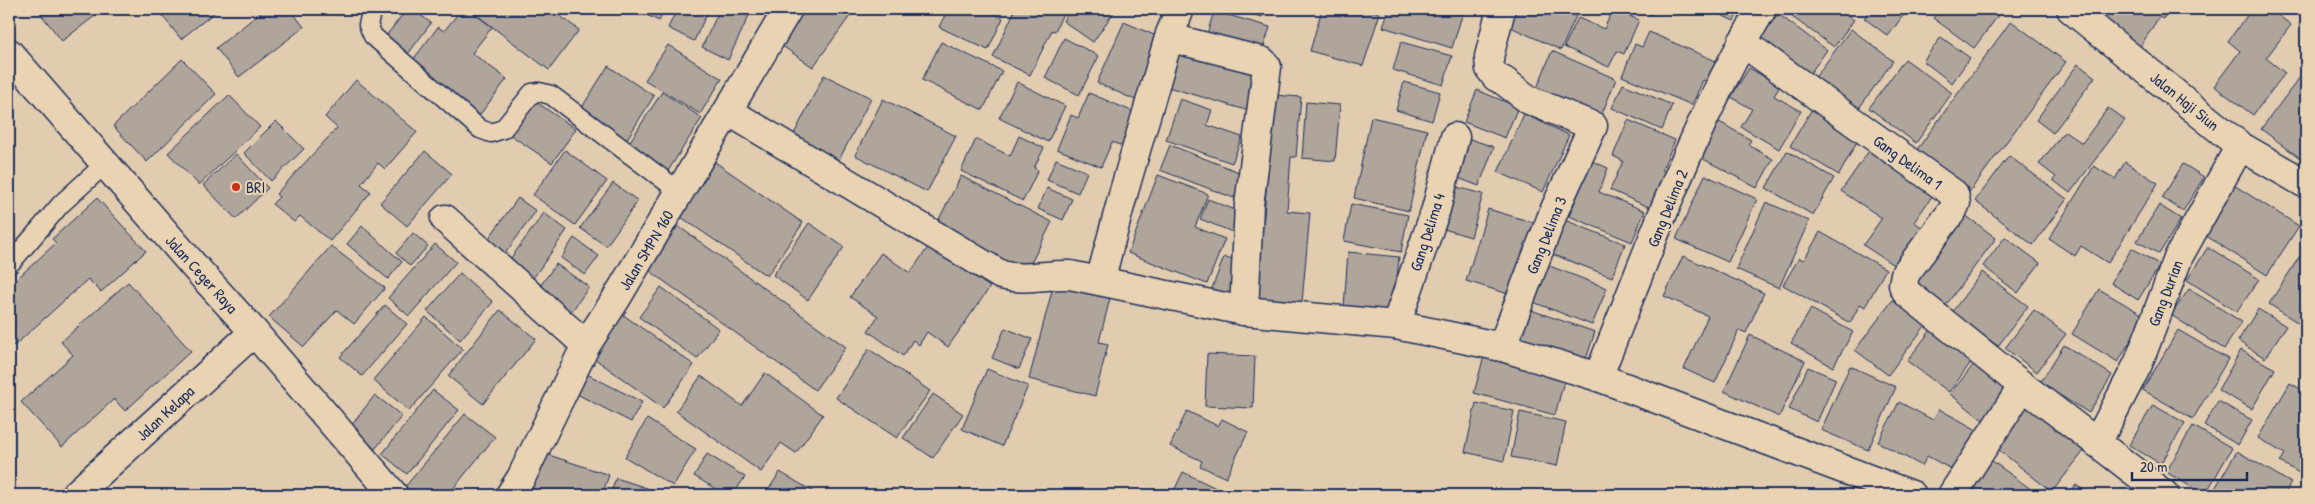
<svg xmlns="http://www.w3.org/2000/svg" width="2315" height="504" font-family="'Patrick Hand',sans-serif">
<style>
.building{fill:#b0a59b;stroke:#1b2f5e}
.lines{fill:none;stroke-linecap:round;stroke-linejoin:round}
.lane-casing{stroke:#1b2f5e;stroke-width:21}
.street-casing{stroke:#1b2f5e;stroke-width:31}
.secondary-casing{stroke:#1b2f5e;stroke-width:31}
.lane{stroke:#ead3b3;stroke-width:18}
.street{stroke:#ead3b3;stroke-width:28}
.secondary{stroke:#ead3b3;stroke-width:28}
.poi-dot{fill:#c8321e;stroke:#ead3b3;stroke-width:2}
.labels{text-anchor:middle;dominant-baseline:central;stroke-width:4;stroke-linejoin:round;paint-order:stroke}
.street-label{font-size:16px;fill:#1b2f5e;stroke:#ead3b3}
.poi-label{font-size:16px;fill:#1b2f5e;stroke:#ead3b3;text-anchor:start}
</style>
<rect width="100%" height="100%" fill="#e2ccb0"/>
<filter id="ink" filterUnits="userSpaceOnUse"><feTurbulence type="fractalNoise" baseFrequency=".02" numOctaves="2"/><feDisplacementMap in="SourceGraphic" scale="10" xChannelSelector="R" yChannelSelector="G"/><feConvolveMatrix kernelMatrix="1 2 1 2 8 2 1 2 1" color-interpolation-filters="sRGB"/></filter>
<g filter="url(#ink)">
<g class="building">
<polygon points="46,9 104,9 62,41 40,13"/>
<polygon points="157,9 219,9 181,39"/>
<polygon points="265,9 290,9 304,27 239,77 216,48"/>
<polygon points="407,9 412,9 431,23 405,58 382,41"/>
<polygon points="462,9 468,9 492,27 472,53 507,79 478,117 409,65 438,27 444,31"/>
<polygon points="469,9 551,9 579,30 549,70"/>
<polygon points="634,9 665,9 659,21"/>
<polygon points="677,9 709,9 694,41 668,28"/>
<polygon points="720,9 752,9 728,60 702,47"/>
<polygon points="799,9 855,9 813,67 775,41"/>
<polygon points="948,9 998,9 996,15 1003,18 988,50 939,27"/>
<polygon points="1008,9 1065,9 1055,31 1052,30 1030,75 993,57 1014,12"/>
<polygon points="1071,9 1109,9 1114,12 1093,42 1063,21"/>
<polygon points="1152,9 1171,9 1169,15"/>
<polygon points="1233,9 1264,9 1262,17"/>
<polygon points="1322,9 1364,9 1380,13 1363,66 1310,51"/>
<polygon points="1389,9 1464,9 1452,48 1383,27"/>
<polygon points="1512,9 1579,9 1561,50 1504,24"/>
<polygon points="1613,9 1639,20 1624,54 1617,51 1609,67 1564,47 1578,18 1604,29"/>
<polygon points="1641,9 1655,9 1650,15"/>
<polygon points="1708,9 1740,9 1734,21"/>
<polygon points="1781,9 1839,9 1854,20 1834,47"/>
<polygon points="1871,9 1908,9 1888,36 1864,18"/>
<polygon points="1940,9 2003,9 1974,48 1933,18"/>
<polygon points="2079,9 2169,9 2163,19 2159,17 2138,50"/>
<polygon points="2252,9 2270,9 2291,25 2266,58 2285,73 2253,115 2214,86 2240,51 2228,41"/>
<polygon points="1214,11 1270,27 1261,56 1205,41"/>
<polygon points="1778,14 1827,50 1806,79 1757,43"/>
<polygon points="2011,21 2066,62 1967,195 1913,155"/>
<polygon points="1124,22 1168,41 1140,102 1097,83"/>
<polygon points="1851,29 1893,61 1857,111 1814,79"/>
<polygon points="1649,32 1716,61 1707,82 1703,80 1692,105 1622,76 1635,44 1642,47"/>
<polygon points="1941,37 1970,58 1952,83 1923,61"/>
<polygon points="1064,38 1099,56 1079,95 1045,78"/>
<polygon points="941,42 1002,71 983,110 922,80"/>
<polygon points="1401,42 1452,56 1443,85 1393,70"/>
<polygon points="668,45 722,79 700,114 645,80"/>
<polygon points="1180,48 1258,71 1246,110 1168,87"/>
<polygon points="1552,51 1616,79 1600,119 1537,88"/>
<polygon points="182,59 216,94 147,162 113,126"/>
<polygon points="1905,59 1952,93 1916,143 1869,108"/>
<polygon points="2078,64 2095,77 2053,133 2036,120"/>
<polygon points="608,66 654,96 625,142 579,112"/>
<polygon points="1749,68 1780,86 1774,96 1801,111 1779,149 1741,127 1752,109 1731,97"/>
<polygon points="2303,73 2306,75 2306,149 2300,158 2261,129"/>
<polygon points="824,75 871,98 839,160 793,136"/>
<polygon points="356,80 417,132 385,169 378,163 361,184 371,192 330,241 300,216 294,222 272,204 279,197 276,194 337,128 325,117"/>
<polygon points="1017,82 1065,106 1048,142 999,118"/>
<polygon points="1404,82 1440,92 1432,121 1396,110"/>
<polygon points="1623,84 1672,105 1662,130 1612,108"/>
<polygon points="1477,90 1518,107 1505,138 1464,122"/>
<polygon points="662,92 702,118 666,174 625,149"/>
<polygon points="1089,93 1141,115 1127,148 1112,142 1101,167 1057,149 1071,115 1078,118"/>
<polygon points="229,95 260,127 199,185 168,153"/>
<polygon points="1274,95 1301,97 1296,157 1291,157 1287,211 1310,213 1302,302 1257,298"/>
<polygon points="883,99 956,136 927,192 855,155"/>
<polygon points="1180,99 1212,110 1207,125 1242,137 1232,163 1166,140"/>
<polygon points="533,100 576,129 552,163 509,134"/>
<polygon points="1306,102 1340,105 1335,161 1302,158"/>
<polygon points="2108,108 2125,120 2070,193 2053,180 2056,177 2039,164 2065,131 2082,143"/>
<polygon points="1812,109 1860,136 1839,175 1790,146"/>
<polygon points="1524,114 1569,135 1543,192 1498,172"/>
<polygon points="1371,117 1427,130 1409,211 1354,198"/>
<polygon points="1628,120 1675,140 1662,170 1668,173 1653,209 1610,190 1623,161 1613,156"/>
<polygon points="1716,120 1751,140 1748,145 1773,159 1757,188 1696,155"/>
<polygon points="276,121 304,149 271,181 244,153"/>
<polygon points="1019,136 1044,148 1034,168 1038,170 1023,201 961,171 976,139 1010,156"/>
<polygon points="1464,137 1494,147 1479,186 1450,175"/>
<polygon points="1170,145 1244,174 1234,198 1160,170"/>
<polygon points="1871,148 1935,192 1914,222 1922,227 1895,266 1863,245 1882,218 1841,191"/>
<polygon points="565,150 607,181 575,225 533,195"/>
<polygon points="425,151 452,174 407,226 380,203"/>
<polygon points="1787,151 1834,178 1813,215 1766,188"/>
<polygon points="236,154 268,188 236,219 203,185"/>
<polygon points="2009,156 2067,199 2033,245 1975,201"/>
<polygon points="1585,158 1608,168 1599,192 1645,211 1632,242 1569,216 1577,197 1570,194"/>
<polygon points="1056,159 1087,172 1078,193 1047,180"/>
<polygon points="715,162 803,223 767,276 678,215"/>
<polygon points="2125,162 2158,183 2108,263 2081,246 2075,256 2049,239 2094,166 2115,179"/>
<polygon points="2183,164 2204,177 2183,211 2162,198"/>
<polygon points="1158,175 1208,194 1195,227 1225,239 1207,284 1128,253"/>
<polygon points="1705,175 1757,199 1728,262 1676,239"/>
<polygon points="961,176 1052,222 1026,273 935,227"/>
<polygon points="613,183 638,201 606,246 580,228"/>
<polygon points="2232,184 2299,226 2267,275 2200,232"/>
<polygon points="1449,185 1483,194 1471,237 1437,227"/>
<polygon points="1047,188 1072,199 1063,220 1038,209"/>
<polygon points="97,198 146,251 101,292 88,279 14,346 9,340 9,286 56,243 52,239"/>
<polygon points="518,198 536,211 504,255 486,242"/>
<polygon points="1208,199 1243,213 1235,233 1200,219"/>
<polygon points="1766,202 1809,221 1779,288 1736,269"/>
<polygon points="1351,204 1408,215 1401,252 1344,241"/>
<polygon points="2159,205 2181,219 2159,254 2137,241"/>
<polygon points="1488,209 1538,224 1515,296 1466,281"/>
<polygon points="1961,212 1996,238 1943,309 1909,282"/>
<polygon points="544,213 567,230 529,284 505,266"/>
<polygon points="1562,219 1625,244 1612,277 1549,253"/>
<polygon points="809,223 844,247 808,300 773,275"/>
<polygon points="362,226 402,262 388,279 347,244"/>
<polygon points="678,226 846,347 815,390 647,269"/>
<polygon points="1820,232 1886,269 1865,307 1860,304 1850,323 1783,285 1799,258 1804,260"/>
<polygon points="413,233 428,246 410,266 396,253"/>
<polygon points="2005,237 2040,263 2018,293 1983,266"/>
<polygon points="574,238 599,256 585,275 561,258"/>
<polygon points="435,244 456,262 409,316 388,298"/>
<polygon points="331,246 385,288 354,324 337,310 304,347 269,317"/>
<polygon points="929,246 990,287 948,347 927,332 919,345 913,340 903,356 868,331 878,316 850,297 881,253 910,273"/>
<polygon points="2208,247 2259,279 2237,312 2187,280"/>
<polygon points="2132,248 2160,265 2138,300 2111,283"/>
<polygon points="2305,248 2306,248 2306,328 2269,304"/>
<polygon points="1348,252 1399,257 1394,311 1344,307"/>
<polygon points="1683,256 1764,293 1746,333 1739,330 1715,383 1684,369 1708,316 1664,296"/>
<polygon points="1224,257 1244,265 1229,304 1209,296"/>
<polygon points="556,264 589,287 566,319 533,296"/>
<polygon points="1547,265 1607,288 1592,325 1533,302"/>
<polygon points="1982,272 2028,306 1998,346 1952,312"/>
<polygon points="460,273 493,302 460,340 427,311"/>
<polygon points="1055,279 1111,294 1099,342 1108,344 1095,396 1029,379"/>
<polygon points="128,282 191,351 125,411 114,399 62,447 21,402 73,355 61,342"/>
<polygon points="661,287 719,329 697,359 639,317"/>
<polygon points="2099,289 2145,316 2118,362 2072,334"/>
<polygon points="2189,289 2242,322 2224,349 2171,315"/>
<polygon points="1898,293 1931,318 1888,375 1855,350"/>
<polygon points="385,305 407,324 362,376 340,357"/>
<polygon points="1525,308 1595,332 1584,365 1514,341"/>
<polygon points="1811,309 1853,332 1833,367 1791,343"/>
<polygon points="2258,309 2286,326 2265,358 2238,341"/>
<polygon points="500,310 536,339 483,404 448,376"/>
<polygon points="2034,310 2066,334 2037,372 2005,348"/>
<polygon points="622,314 694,365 663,408 591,356"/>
<polygon points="426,317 463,349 409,411 373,380"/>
<polygon points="1934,326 1975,357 1949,392 1907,361"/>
<polygon points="1005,328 1032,339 1019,369 992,358"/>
<polygon points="2178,330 2228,359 2193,419 2143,390"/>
<polygon points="1750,335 1805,361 1779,417 1724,391"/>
<polygon points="2064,345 2112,375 2089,413 2040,383"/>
<polygon points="1486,348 1567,370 1555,415 1474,393"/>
<polygon points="869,349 930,391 897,438 836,398"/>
<polygon points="2241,350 2275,369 2252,409 2218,390"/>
<polygon points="1207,354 1255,356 1253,408 1205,406"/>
<polygon points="1979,358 2013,386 1984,421 1950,394"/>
<polygon points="1850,366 1896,387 1868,450 1821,430"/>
<polygon points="1808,367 1836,379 1817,422 1789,409"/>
<polygon points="987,369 1028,386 1002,446 962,429"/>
<polygon points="579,370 642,402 631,422 569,390"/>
<polygon points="765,373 823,415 796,453 781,443 761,472 676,411 701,376 742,406"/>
<polygon points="2290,383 2306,392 2306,477 2280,462 2285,454 2258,438"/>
<polygon points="433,390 459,410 407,474 382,454"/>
<polygon points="933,394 963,414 933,458 903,438"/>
<polygon points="375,395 402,416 375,449 349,428"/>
<polygon points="2025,399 2087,447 2052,492 1990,443"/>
<polygon points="2218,401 2252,420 2238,445 2204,425"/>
<polygon points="1899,402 1933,420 1939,409 1977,430 1955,471 1927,456 1922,466 1878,442"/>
<polygon points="1476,403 1514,411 1504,461 1465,452"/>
<polygon points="2153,405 2185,423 2161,464 2129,445"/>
<polygon points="1187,411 1218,426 1222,419 1248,432 1226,478 1200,466 1202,461 1170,446"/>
<polygon points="1520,412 1566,422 1557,466 1511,457"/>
<polygon points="465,414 495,437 448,495 416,495 405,487"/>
<polygon points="647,419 696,449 673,486 625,457"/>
<polygon points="2193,426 2232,448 2205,495 2166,472"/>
<polygon points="2237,451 2291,483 2284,495 2211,495"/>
<polygon points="543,453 609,475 602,495 529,495"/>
<polygon points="707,454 745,477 733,495 726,495 694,476"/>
<polygon points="1988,458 2039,495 1962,495"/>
<polygon points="780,472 819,495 765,495"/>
<polygon points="1183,472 1230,495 1172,495"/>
<polygon points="616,478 668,495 610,495"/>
<polygon points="2076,485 2090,495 2068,495"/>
<polygon points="698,489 711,495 695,495"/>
<polygon points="1699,489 1720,495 1697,495"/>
<polygon points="1504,490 1528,495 1503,495"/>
</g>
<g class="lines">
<defs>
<g id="lane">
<polyline points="372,9 368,25 373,36 480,129 491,133 503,129 532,93 539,92 551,95 680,192"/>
<polyline points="9,265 61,204 105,164"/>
</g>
<g id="street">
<polyline points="1501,9 1489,57 1490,69 1496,77 1504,81 1529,100 1593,126 1554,211 1502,347"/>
<polyline points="2071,9 2240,146 2306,184"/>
<polyline points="1170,34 1180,9"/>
<polyline points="1742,42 1954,194 1956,203 1953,210 1905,274 1903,285 1907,293 2023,386 2165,495"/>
<path d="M728 111 1001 275C1024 281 1046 274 1070 275L1244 311 1396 325 1502 347 1598 377 1912 495"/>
<polyline points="445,219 586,345"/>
<polyline points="1100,281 1124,191 1170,34 1179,40 1262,61 1267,67 1249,205 1244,311"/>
<polyline points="1396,325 1436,209 1455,137"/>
<path d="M1598 377C1648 253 1693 123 1762 9"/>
<polyline points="2097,443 2138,364 2179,256 2240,146"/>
<polyline points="75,495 254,332"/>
<polyline points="510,495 521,478 586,345 616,299 788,9"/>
<polyline points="1952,495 2023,386"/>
</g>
<polyline id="secondary" points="9,53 194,266 254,332 394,495"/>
</defs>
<use href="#lane" class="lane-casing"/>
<use href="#street" class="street-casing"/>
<use href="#secondary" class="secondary-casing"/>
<use href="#lane" class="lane"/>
<use href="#street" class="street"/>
<use href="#secondary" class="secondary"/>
</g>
</g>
<circle class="poi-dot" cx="236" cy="187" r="5"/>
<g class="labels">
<g class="street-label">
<text transform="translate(2185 101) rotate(39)">Jalan Haji Siun</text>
<text transform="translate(1908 162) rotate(36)">Gang Delima 1</text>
<text transform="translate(1667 208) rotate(-68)">Gang Delima 2</text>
<text transform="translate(1427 232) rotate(-72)">Gang Delima 4</text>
<text transform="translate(1546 235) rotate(-68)">Gang Delima 3</text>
<text transform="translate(646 250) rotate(-59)">Jalan SMPN 160</text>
<text transform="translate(202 274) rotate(48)">Jalan Ceger Raya</text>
<text transform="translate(2165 293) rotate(-69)">Gang Durian</text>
<text transform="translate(165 413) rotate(-43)">Jalan Kelapa</text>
</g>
<g class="poi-label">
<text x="246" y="187">BRI</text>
</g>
</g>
<rect width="2315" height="504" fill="none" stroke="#ead3b3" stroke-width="30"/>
<rect x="15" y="15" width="2285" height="474" fill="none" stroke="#1b2f5e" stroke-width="2" filter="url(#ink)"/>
<path d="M2132 472v8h115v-8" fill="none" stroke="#1b2f5e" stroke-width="2.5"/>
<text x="2140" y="472" font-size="15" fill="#1b2f5e" stroke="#ead3b3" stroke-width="4" paint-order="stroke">20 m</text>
</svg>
